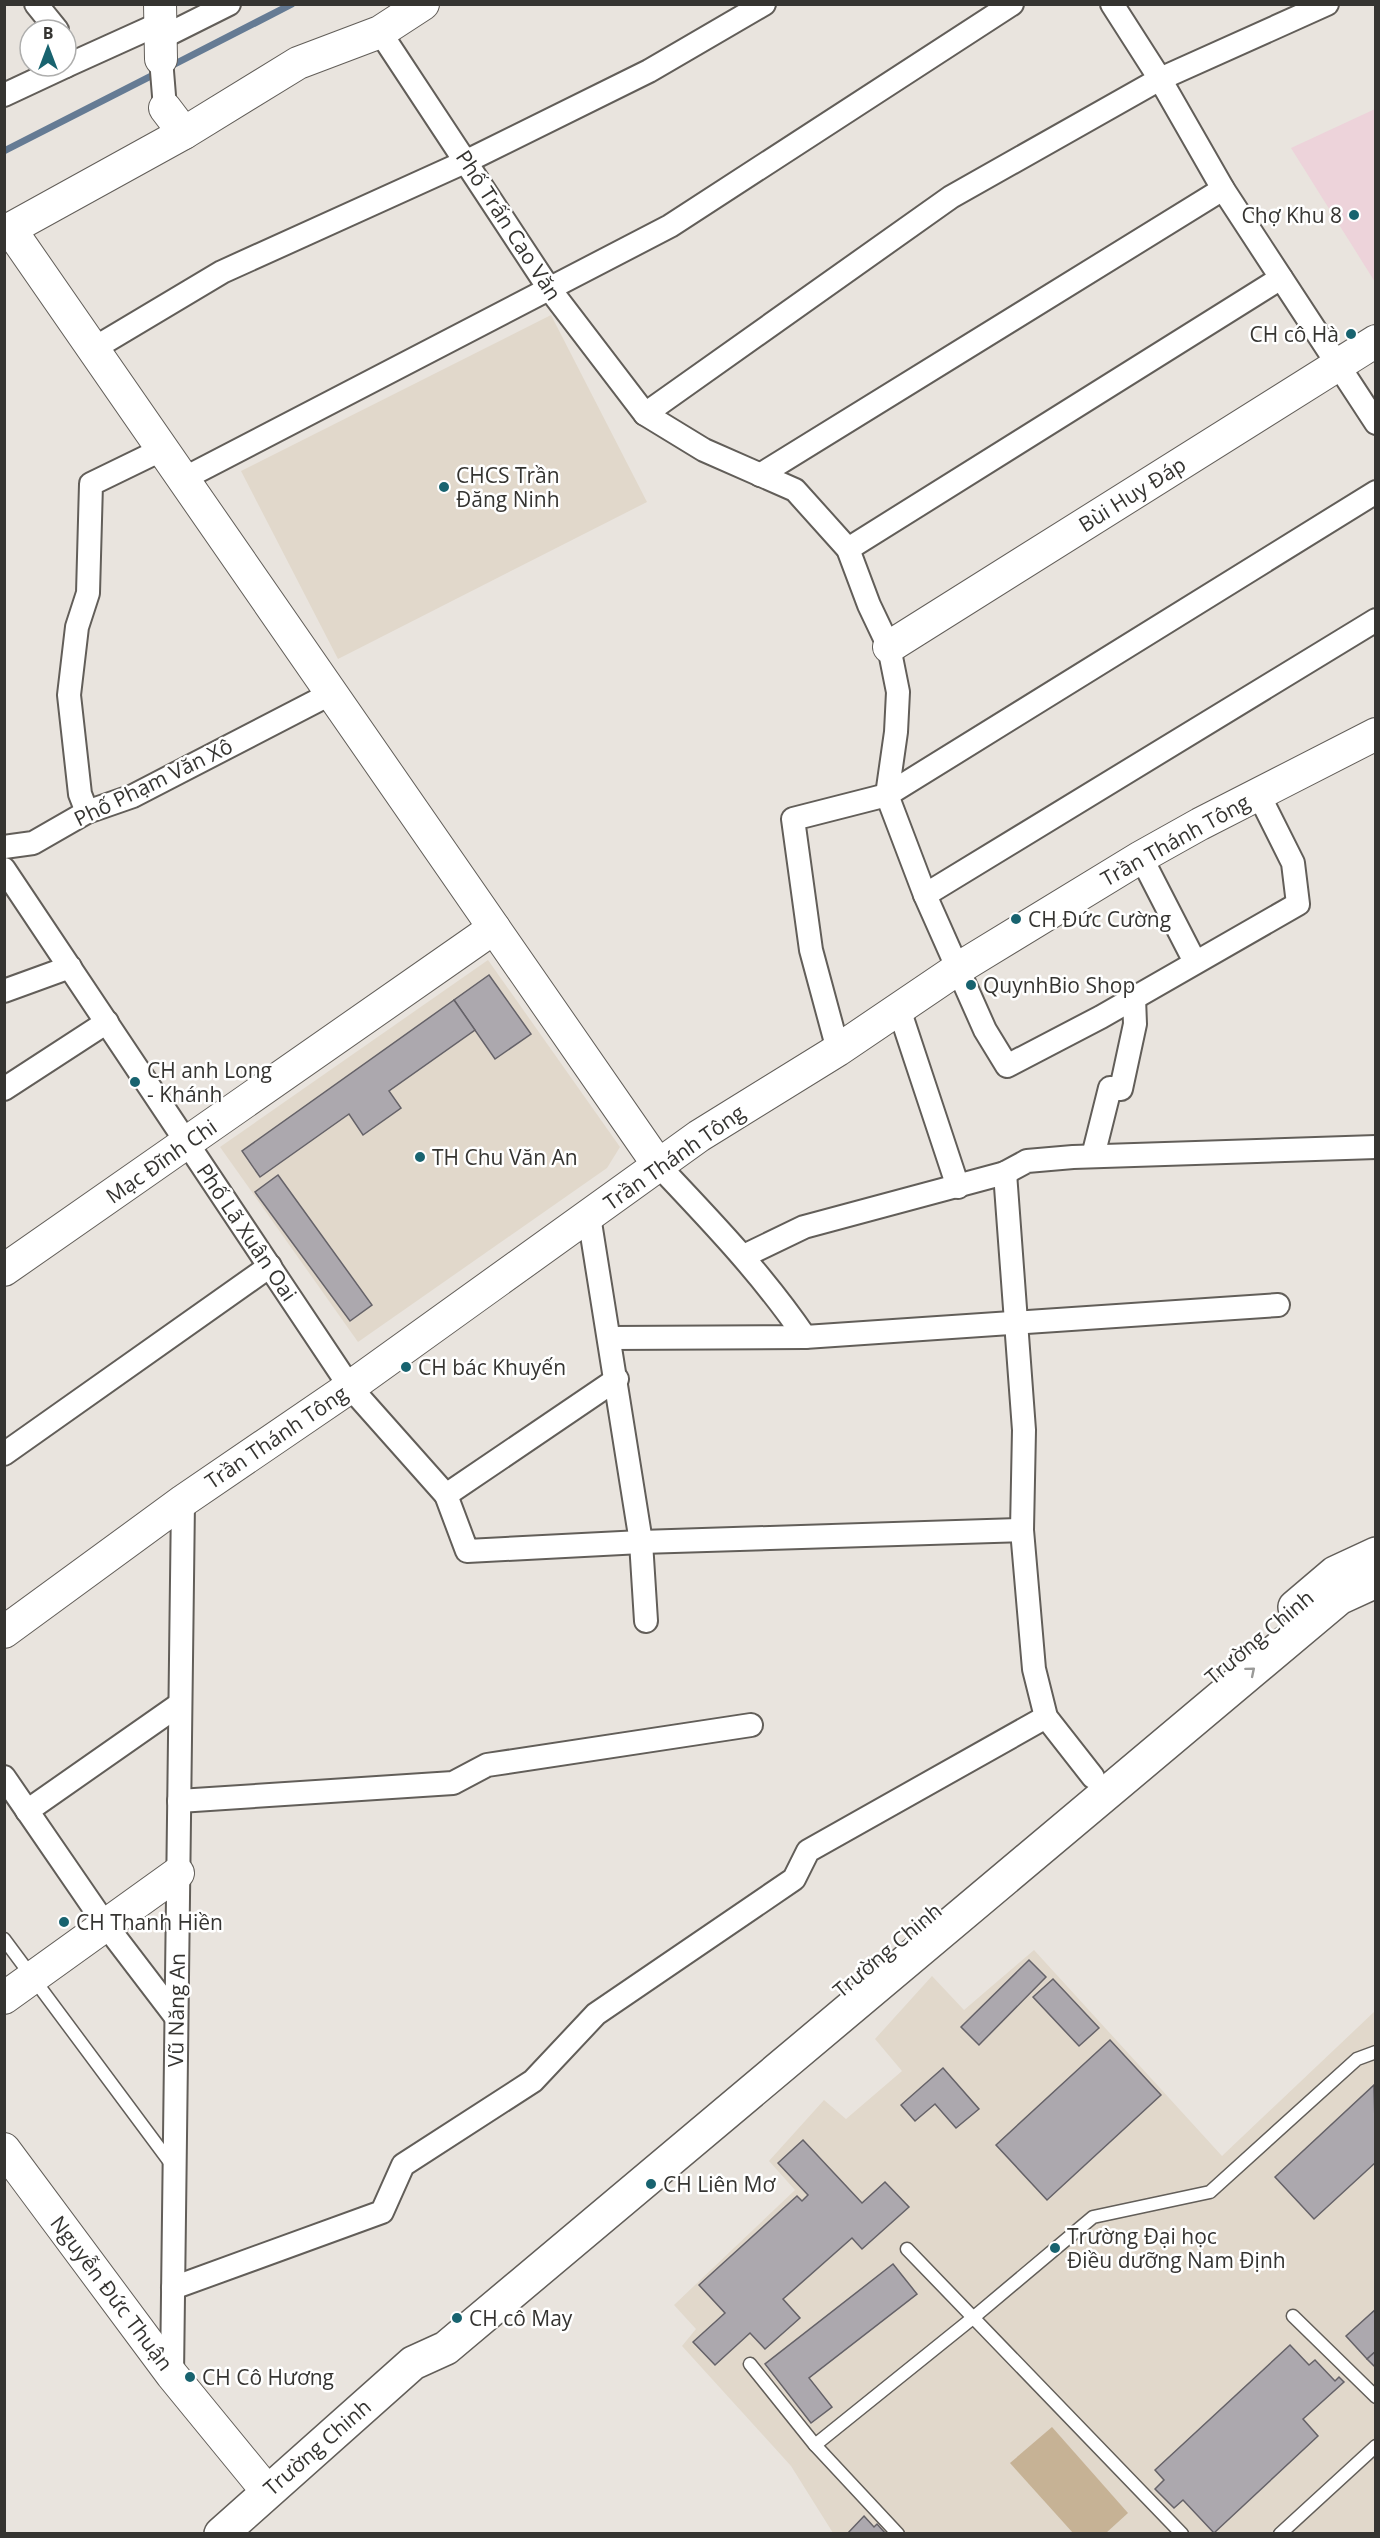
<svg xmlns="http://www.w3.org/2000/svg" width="1380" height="2538" font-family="'Open Sans',sans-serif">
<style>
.commercial{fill:#edd3da}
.built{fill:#e1d8cb}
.green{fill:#c6b295}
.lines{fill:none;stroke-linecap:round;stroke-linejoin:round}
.stream{stroke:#657b94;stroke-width:7}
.building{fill:#aca8ae;stroke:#656268;stroke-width:1.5}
.lane-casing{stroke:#625e59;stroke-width:15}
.street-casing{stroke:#625e59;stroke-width:26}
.secondary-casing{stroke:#625e59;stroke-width:34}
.primary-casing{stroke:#625e59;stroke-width:36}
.lane{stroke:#fff;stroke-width:12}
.street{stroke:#fff;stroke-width:22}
.secondary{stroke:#fff;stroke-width:32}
.primary{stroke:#fff;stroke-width:33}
.oneway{stroke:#9a9a98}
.poi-dot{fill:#18636f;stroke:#fff;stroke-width:2}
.labels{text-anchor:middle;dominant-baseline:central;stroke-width:5;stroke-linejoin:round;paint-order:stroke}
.poi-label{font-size:21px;fill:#353431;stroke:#fff;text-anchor:start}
.street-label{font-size:21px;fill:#353431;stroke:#fff}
</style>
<rect width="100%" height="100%" fill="#e9e4de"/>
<polygon class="commercial" points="1375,109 1375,282 1291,148"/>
<g class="built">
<polygon points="551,315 647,502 338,659 241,471"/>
<polygon points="488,960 620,1147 607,1168 358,1342 220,1147"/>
<polygon points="1034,1950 1222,2156 1375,2011 1375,2533 833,2533 791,2466 682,2346 696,2329 674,2305 795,2190 769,2161 824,2100 846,2119 902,2071 875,2039 932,1976 964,2010"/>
</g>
<polygon class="green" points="1052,2427 1128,2513 1106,2533 1073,2533 1010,2463"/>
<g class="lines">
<g class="stream">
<polyline points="167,68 292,4"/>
<polyline points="4,151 157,73"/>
</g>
</g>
<g class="building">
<polygon points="489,975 531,1034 495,1059 454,1000"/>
<polygon points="454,1000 475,1030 389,1091 401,1108 363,1135 349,1114 260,1177 242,1151"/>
<polygon points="278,1175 372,1305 350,1321 255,1192"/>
<polygon points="1029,1960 1046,1977 979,2045 961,2027"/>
<polygon points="1053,1979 1099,2028 1079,2046 1033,1997"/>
<polygon points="1110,2040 1161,2095 1047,2200 996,2145"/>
<polygon points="943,2068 979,2109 956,2128 935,2104 915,2121 901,2105"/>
<polygon points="1374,2085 1376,2162 1314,2219 1275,2177"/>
<polygon points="803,2140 862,2203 885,2182 909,2207 862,2249 852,2238 783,2299 800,2318 765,2349 750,2333 715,2365 693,2342 725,2313 699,2285 797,2196 802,2201 808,2195 778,2163"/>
<polygon points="893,2264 917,2294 809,2378 832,2407 811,2423 765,2364"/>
<polygon points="1376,2309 1376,2351 1367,2359 1346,2336"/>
<polygon points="1290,2345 1309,2365 1315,2360 1335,2381 1339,2377 1344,2382 1303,2419 1318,2436 1214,2533 1183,2500 1174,2508 1155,2489 1164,2480 1155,2470"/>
<polygon points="1376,2351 1376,2368 1367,2359"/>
<polygon points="864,2516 874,2527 877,2524 886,2534 847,2534"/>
</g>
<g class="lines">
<defs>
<g id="lane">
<polyline points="4,1939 172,2165"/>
<polyline points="907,2249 1182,2534"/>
<polyline points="1293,2316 1376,2397"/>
<polyline points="750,2364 815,2445 898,2534"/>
<polyline points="815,2445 974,2317 1093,2217 1210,2192 1357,2059 1376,2052"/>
<polyline points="1280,2534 1376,2446"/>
</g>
<g id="street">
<polyline points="36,4 57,30"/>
<polyline points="1112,4 1160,79 1223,189 1376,423"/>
<polyline points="380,32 548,287 645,414 704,450 795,490 848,549 869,605 889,647 898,692 896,732 887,795 925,895 985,1030 1007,1066 1101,1017 1298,904 1293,863 1258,793"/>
<polyline points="161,38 229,4"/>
<polyline points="161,59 165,108"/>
<polyline points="66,66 161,23"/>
<polyline points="4,95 66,66"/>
<polyline points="93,349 222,272 467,161 649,71 764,4"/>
<polyline points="645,414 951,197 1160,79 1327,4"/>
<polyline points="760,475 1223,189"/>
<polyline points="183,479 670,226 1012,4"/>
<polyline points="848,549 1281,278"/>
<polyline points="87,812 80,794 69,695 77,627 88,593 91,484 163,449"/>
<polyline points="4,847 33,843 87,812 133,796 332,693"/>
<polyline points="1141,857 1195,962"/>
<polyline points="4,869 350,1387 446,1495 617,1379"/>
<polyline points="925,895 1376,620"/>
<polyline points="4,991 70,967"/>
<polyline points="899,1009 958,1187"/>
<polyline points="838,1050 811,950 793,819 887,795 1376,492"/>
<polyline points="4,1089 107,1022"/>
<polyline points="1093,1156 1110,1088 1121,1089 1135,1024 1134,998"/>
<path d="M659 1166C711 1221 762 1274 805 1337"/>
<polyline points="1005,1173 1024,1430 1022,1530 1034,1669 1046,1717 1093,1777"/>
<polyline points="589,1216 641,1542 646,1621"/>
<polyline points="744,1256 804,1227 1005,1173 1027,1161 1073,1157 1376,1147"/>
<polyline points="611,1338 805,1337 1278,1305"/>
<polyline points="4,1454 270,1266"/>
<polyline points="446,1495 467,1551 641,1542 1022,1530"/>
<polyline points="4,1777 105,1924 176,2017"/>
<polyline points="179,1801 453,1783 487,1765 751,1725"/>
<polyline points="27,1811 180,1704"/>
<polyline points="173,2288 382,2212 403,2165 533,2081 596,2014 794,1879 808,1851 1046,1717"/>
<polyline points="172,2375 183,1501"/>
</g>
<g id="secondary">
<polyline points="160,4 161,59"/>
<polyline points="165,108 184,133 298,63 380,32 423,4"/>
<polyline points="184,133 10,229 659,1166"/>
<polyline points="889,647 1376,341"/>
<polyline points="4,1270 494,928"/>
<polyline points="4,1632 183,1501 350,1387 699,1136 838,1050 959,968 1141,857 1200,824 1376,734"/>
<polyline points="4,1998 178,1873"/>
<polyline points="4,2149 172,2375 267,2491"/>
</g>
<g id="primary">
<polyline points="1295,1607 1335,1573 1376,1554"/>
<polyline points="221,2534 413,2363 446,2348 1339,1598 1376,1581"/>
</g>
</defs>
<use href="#lane" class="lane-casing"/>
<use href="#street" class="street-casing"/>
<use href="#secondary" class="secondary-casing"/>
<use href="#primary" class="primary-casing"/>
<use href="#lane" class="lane"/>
<use href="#street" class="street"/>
<use href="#secondary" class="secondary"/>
<use href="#primary" class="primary"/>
</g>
<defs><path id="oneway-chevron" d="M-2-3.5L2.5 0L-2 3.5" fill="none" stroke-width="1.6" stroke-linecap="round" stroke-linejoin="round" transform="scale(1.5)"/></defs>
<use class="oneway" href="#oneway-chevron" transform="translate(1251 1671) rotate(-40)"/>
<g class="poi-dot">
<circle cx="1354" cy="215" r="6"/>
<circle cx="1351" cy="334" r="6"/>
<circle cx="444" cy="487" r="6"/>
<circle cx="1016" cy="919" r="6"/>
<circle cx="971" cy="985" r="6"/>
<circle cx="135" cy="1082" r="6"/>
<circle cx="420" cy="1157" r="6"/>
<circle cx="406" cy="1367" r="6"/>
<circle cx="64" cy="1922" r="6"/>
<circle cx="651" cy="2184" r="6"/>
<circle cx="1055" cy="2248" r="6"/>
<circle cx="457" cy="2318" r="6"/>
<circle cx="190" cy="2377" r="6"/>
</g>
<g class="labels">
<g class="poi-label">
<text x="1342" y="215" text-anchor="end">Chợ Khu 8</text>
<text x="1339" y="334" text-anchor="end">CH cô Hà</text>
<text x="456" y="475">CHCS Trần<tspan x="456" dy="24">Đăng Ninh</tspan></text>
<text x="1028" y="919">CH Đức Cường</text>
<text x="983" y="985">QuynhBio Shop</text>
<text x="147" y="1070">CH anh Long<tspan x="147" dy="24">- Khánh</tspan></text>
<text x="432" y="1157">TH Chu Văn An</text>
<text x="418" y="1367">CH bác Khuyến</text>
<text x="76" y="1922">CH Thanh Hiền</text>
<text x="663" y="2184">CH Liên Mơ</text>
<text x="1067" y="2236">Trường Đại học<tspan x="1067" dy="24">Điều dưỡng Nam Định</tspan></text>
<text x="469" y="2318">CH cô May</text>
<text x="202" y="2377">CH Cô Hương</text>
</g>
<g class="street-label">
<text transform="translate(509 225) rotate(57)">Phố Trấn Cao Văn</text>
<text transform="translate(1132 494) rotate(-32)">Bùi Huy Đáp</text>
<text transform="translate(153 782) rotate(-26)">Phố Phạm Văn Xô</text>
<text transform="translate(1175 840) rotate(-29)">Trần Thánh Tông</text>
<text transform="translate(674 1157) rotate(-35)">Trần Thánh Tông</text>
<text transform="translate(161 1161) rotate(-35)">Mạc Đĩnh Chi</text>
<text transform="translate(247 1232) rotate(56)">Phố Lã Xuân Oai</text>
<text transform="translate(276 1437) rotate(-34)">Trần Thánh Tông</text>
<text transform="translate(1259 1637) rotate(-40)">Trường Chinh</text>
<text transform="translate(887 1950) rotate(-40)">Trường Chinh</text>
<text transform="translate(176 2010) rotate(-89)">Vũ Năng An</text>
<text transform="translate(112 2293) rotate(53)">Nguyễn Đức Thuận</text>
<text transform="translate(317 2447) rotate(-41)">Trường Chinh</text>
</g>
</g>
<rect width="1380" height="2538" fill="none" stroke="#353431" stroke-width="12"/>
<g transform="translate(48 48)"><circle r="28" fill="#ffffff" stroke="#aeaead" stroke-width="1.5"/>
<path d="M0-4.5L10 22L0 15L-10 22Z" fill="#18636f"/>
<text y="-9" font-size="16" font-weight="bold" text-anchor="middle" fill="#353431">B</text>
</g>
</svg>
